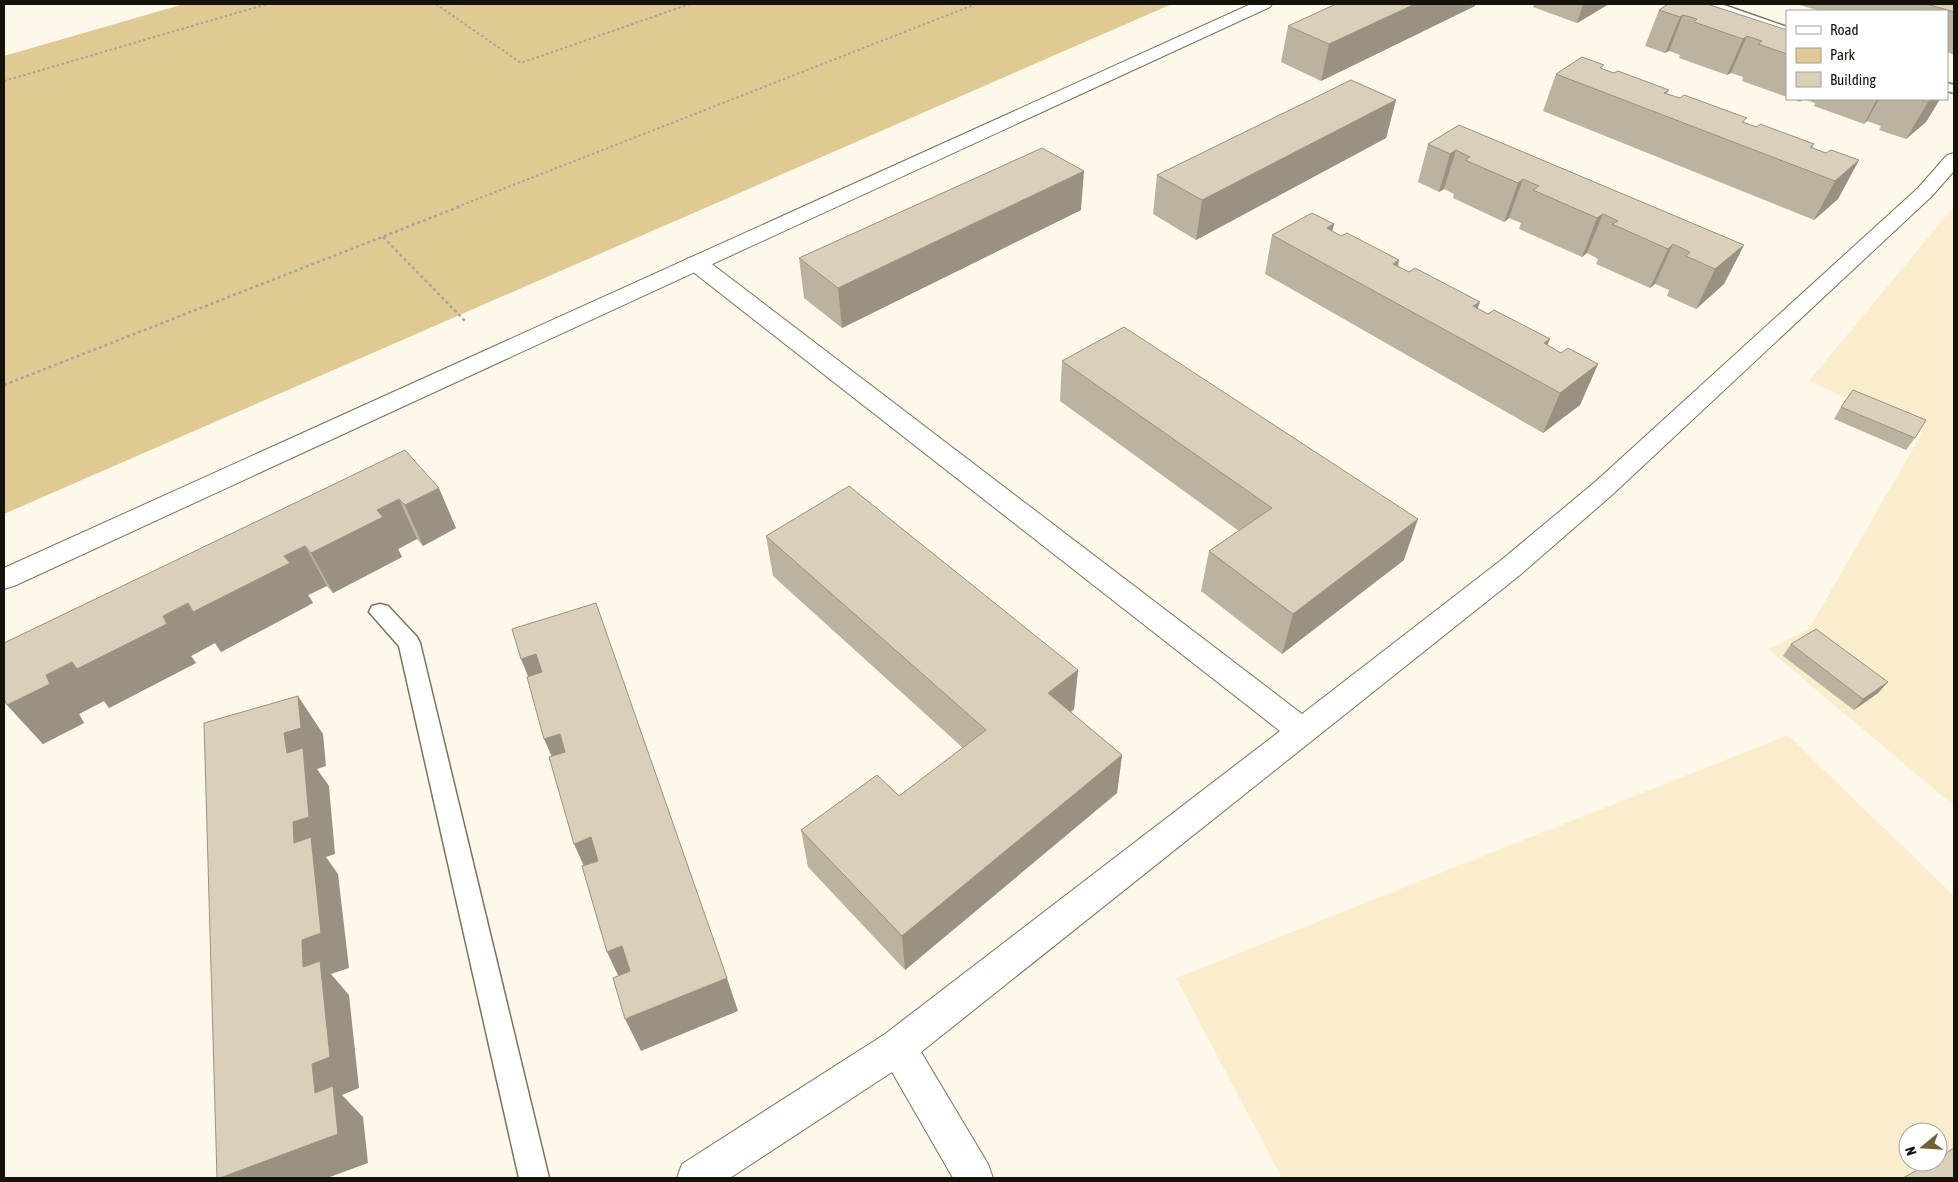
<svg xmlns="http://www.w3.org/2000/svg" width="1958" height="1182" font-family="'Asap Condensed',sans-serif">
<style>
.built{fill:#f9edcd;fill-rule:evenodd}
.green{fill:#e0ca93}
.lines{fill:none;stroke-linecap:round;stroke-linejoin:round}
.lane-casing{stroke:#7c735e;stroke-width:3}
.street-casing{stroke:#7c735e;stroke-width:2}
.secondary-casing{stroke:#7c735e;stroke-width:2}
.path-far1{stroke:#a9a499;stroke-width:2;stroke-dasharray:2.5 2.5;stroke-linecap:butt}
.path{stroke:#a9a499;stroke-width:2.5;stroke-dasharray:3 3;stroke-linecap:butt}
.lane{fill:#fff;fill-rule:evenodd}
.street{fill:#fff;fill-rule:evenodd}
.secondary{fill:#fff;fill-rule:evenodd}
.wall{fill:#bbb39f}
.shaded-wall{fill:#999282}
.building{fill:#dad0b9;stroke:#999282}
</style>
<rect width="100%" height="100%" fill="#fef8ea"/>
<g class="built">
<polygon points="1954,206 1954,806 1768,649 1809,629 1922,433 1809,381"/>
<path d="M1788 735 1954 896V1178H1282L1176 978ZM1908 1132H1938V1162H1908Z"/>
</g>
<polygon class="green" points="184,4 1172,4 4,514 4,56"/>
<g class="lines">
<defs>
<g id="lane">
<polygon points="1704,4 1721,4 1787,27 1787,35 1706,7"/>
<polygon points="1947,83 1954,85 1954,93 1947,91"/>
<polygon points="380,604 388,606 417,637 420,643 549,1178 519,1178 399,646 369,612 372,606"/>
</g>
<polygon id="street" points="1954,153 1954,171 1932,196 1613,494 1520,575 921,1052 988,1164 993,1178 953,1178 892,1072 730,1178 677,1178 682,1164 885,1034 1280,731 688,268 685,263 688,258 696,257 704,258 1302,714 1500,561 1595,482 1918,188 1947,155"/>
<polygon id="secondary" points="1251,4 1272,4 1270,7 14,586 4,589 4,568"/>
</defs>
<use href="#lane" class="lane-casing"/>
<use href="#street" class="street-casing"/>
<use href="#secondary" class="secondary-casing"/>
<g class="path-far1">
<polyline points="436,4 521,63 690,4"/>
<polyline points="4,81 267,4"/>
<polyline points="457,207 976,4"/>
</g>
<g class="path">
<polyline points="383,237 466,322"/>
<polyline points="4,385 461,206"/>
</g>
<use href="#lane" class="lane"/>
<use href="#street" class="street"/>
<use href="#secondary" class="secondary"/>
</g>
<g class="wall">
<polygon points="1534,4 1609,4 1577,23 1533,7"/>
<polygon points="1796,4 1954,4 1954,55 1947,52 1947,11 1820,11"/>
<polygon points="1475,6 1321,81 1281,62 1288,26"/>
<polygon points="1659,10 1787,30 1787,97 1742,81 1743,77 1731,73 1727,75 1679,58 1680,55 1669,51 1665,53 1645,46"/>
<polygon points="1603,69 1614,73 1669,90 1667,94 1757,127 1814,144 1812,148 1826,153 1859,160 1838,199 1814,220 1543,111 1556,74"/>
<polygon points="1792,99 1940,99 1926,122 1906,139 1879,130 1881,126 1867,121 1864,124 1814,106 1815,103 1804,99 1800,102"/>
<polygon points="1396,100 1386,138 1196,240 1153,214 1157,175"/>
<polygon points="1459,125 1744,245 1724,284 1696,309 1667,296 1669,290 1655,284 1650,288 1596,264 1598,259 1587,253 1582,257 1519,229 1521,223 1509,218 1504,222 1453,198 1454,194 1444,189 1439,192 1418,182 1428,144"/>
<polygon points="1081,210 842,328 804,298 799,258"/>
<polygon points="1334,224 1332,231 1341,236 1399,260 1398,266 1561,353 1598,364 1580,405 1543,433 1265,274 1272,235"/>
<polygon points="1062,361 1404,560 1282,654 1201,591 1209,551 1239,531 1060,401"/>
<polygon points="1841,407 1915,438 1906,450 1834,419"/>
<polygon points="405,450 456,528 423,546 417,539 398,549 402,557 333,593 327,586 308,595 313,603 221,652 215,643 191,656 196,663 109,708 104,701 79,714 84,723 43,744 7,705"/>
<polygon points="766,536 1078,670 1074,709 1071,712 1122,755 1117,793 905,970 808,867 801,830 899,796 963,748 773,576"/>
<polygon points="1791,644 1888,682 1878,693 1854,710 1783,656"/>
</g>
<g class="shaded-wall">
<polygon points="1415,4 1476,4 1475,6 1321,81 1329,44"/>
<polygon points="1583,4 1609,4 1577,23"/>
<polygon points="1683,15 1669,51 1665,53 1680,17"/>
<polygon points="1747,36 1731,73 1727,75 1743,39"/>
<polygon points="1877,99 1879,99 1867,121 1864,124"/>
<polygon points="1931,99 1940,99 1926,122 1906,139 1928,102"/>
<polygon points="1396,100 1386,138 1196,240 1202,200"/>
<polygon points="1456,150 1444,189 1439,192 1450,154"/>
<polygon points="1859,160 1838,199 1814,220 1835,181"/>
<polygon points="1084,171 1081,210 842,328 838,288"/>
<polygon points="1523,179 1509,218 1504,222 1518,183"/>
<polygon points="1603,214 1587,253 1582,257 1597,218"/>
<polygon points="1334,224 1324,264 1327,228"/>
<polygon points="1673,244 1655,284 1650,288 1668,249"/>
<polygon points="1744,245 1724,284 1696,309 1715,269"/>
<polygon points="1399,260 1388,299 1393,264"/>
<polygon points="1480,302 1466,341 1473,306"/>
<polygon points="1550,339 1534,379 1544,343"/>
<polygon points="1598,364 1580,405 1543,433 1560,393"/>
<polygon points="439,488 456,528 423,546 405,505"/>
<polygon points="399,499 417,539 398,549 402,557 333,593 311,553 377,510"/>
<polygon points="1418,519 1404,560 1282,654 1293,614"/>
<polygon points="305,546 327,586 308,595 313,603 221,652 215,643 191,656 196,663 109,708 104,701 79,714 84,723 43,744 7,705 46,675 163,616"/>
<polygon points="536,654 552,694 537,698 521,659"/>
<polygon points="1078,670 1074,709 1046,732 1048,693"/>
<polygon points="1888,682 1878,693 1854,710 1863,699"/>
<polygon points="298,696 323,734 326,766 317,769 329,786 335,854 326,857 338,874 349,968 331,974 349,995 359,1088 342,1095 363,1117 368,1163 327,1178 220,1178 315,1093 303,967 294,843 284,733"/>
<polygon points="560,734 575,772 561,777 544,739"/>
<polygon points="1122,755 1117,793 905,970 902,936"/>
<polygon points="591,837 606,874 590,880 574,844"/>
<polygon points="622,946 637,980 623,986 607,952"/>
<polygon points="727,978 738,1011 641,1051 625,1019"/>
</g>
<g class="building">
<polygon points="1336,4 1415,4 1329,44 1288,26"/>
<polygon points="1668,4 1707,4 1787,30 1787,54 1758,44 1762,41 1747,36 1743,39 1694,22 1697,19 1683,15 1680,17 1659,10"/>
<polygon points="1927,4 1954,4 1954,12"/>
<polygon points="1582,57 1604,65 1600,68 1614,73 1618,71 1669,90 1664,93 1680,98 1684,95 1747,118 1742,122 1757,127 1760,124 1814,144 1810,147 1826,153 1831,150 1859,160 1835,181 1556,74"/>
<polygon points="1351,80 1396,100 1202,200 1157,175"/>
<polygon points="1919,99 1931,99 1928,102"/>
<polygon points="1459,125 1744,245 1715,269 1686,256 1690,252 1673,244 1668,249 1612,224 1618,221 1603,214 1597,218 1533,190 1539,186 1523,179 1518,183 1465,160 1470,157 1456,150 1450,154 1428,144"/>
<polygon points="1042,148 1084,171 838,288 799,258"/>
<polygon points="1312,213 1334,224 1327,228 1341,236 1347,233 1399,260 1393,264 1409,272 1415,268 1480,302 1473,306 1488,314 1494,310 1550,339 1544,343 1561,353 1568,348 1598,364 1560,393 1272,235"/>
<polygon points="1124,327 1418,519 1293,614 1209,551 1272,508 1062,361"/>
<polygon points="1853,390 1926,420 1915,438 1841,407"/>
<polygon points="405,450 439,488 405,505 399,499 377,510 383,517 311,553 305,546 284,556 290,563 193,612 188,603 163,616 167,624 77,669 72,662 46,675 50,684 7,705 4,699 4,643"/>
<polygon points="849,486 1078,670 1048,693 1122,755 902,936 801,830 877,775 899,796 986,730 766,536"/>
<polygon points="596,603 727,978 625,1019 613,978 630,971 622,946 607,952 582,866 598,861 591,837 574,844 549,757 565,752 560,734 544,739 527,677 542,672 536,654 521,659 512,629"/>
<polygon points="1816,629 1888,682 1863,699 1791,644"/>
<polygon points="298,696 301,728 284,733 287,753 303,748 309,817 293,822 294,843 311,837 321,933 302,940 303,967 320,961 330,1057 312,1064 315,1093 333,1086 338,1134 220,1178 217,1178 204,723"/>
<polygon points="1954,1148 1954,1178 1903,1178 1931,1162 1938,1162 1938,1158"/>
</g>
<rect width="1958" height="1182" fill="none" stroke="#15120a" stroke-width="10"/>
<rect x="1786" y="10" width="162" height="90" fill="#ffffff" stroke="#a1a09d"/>
<rect x="1796" y="26" width="25" height="8" fill="#ffffff" stroke="#a1a09d"/>
<text x="1830" y="35" font-size="15" fill="#15120a">Road</text>
<rect x="1796" y="48" width="25" height="15" fill="#e0ca93" stroke="#a1a09d"/>
<text x="1830" y="60" font-size="15" fill="#15120a">Park</text>
<rect x="1796" y="72" width="25" height="15" fill="#dad0b9" stroke="#a1a09d"/>
<text x="1830" y="85" font-size="15" fill="#15120a">Building</text>
<g transform="translate(1923 1147) rotate(252)"><circle r="24" fill="#ffffff" stroke="#a1a09d"/>
<path d="M0-4L9 19L0 12L-9 19Z" fill="#73602e"/>
<text y="-8" font-size="14" font-weight="bold" text-anchor="middle" fill="#15120a">N</text>
</g>
</svg>
